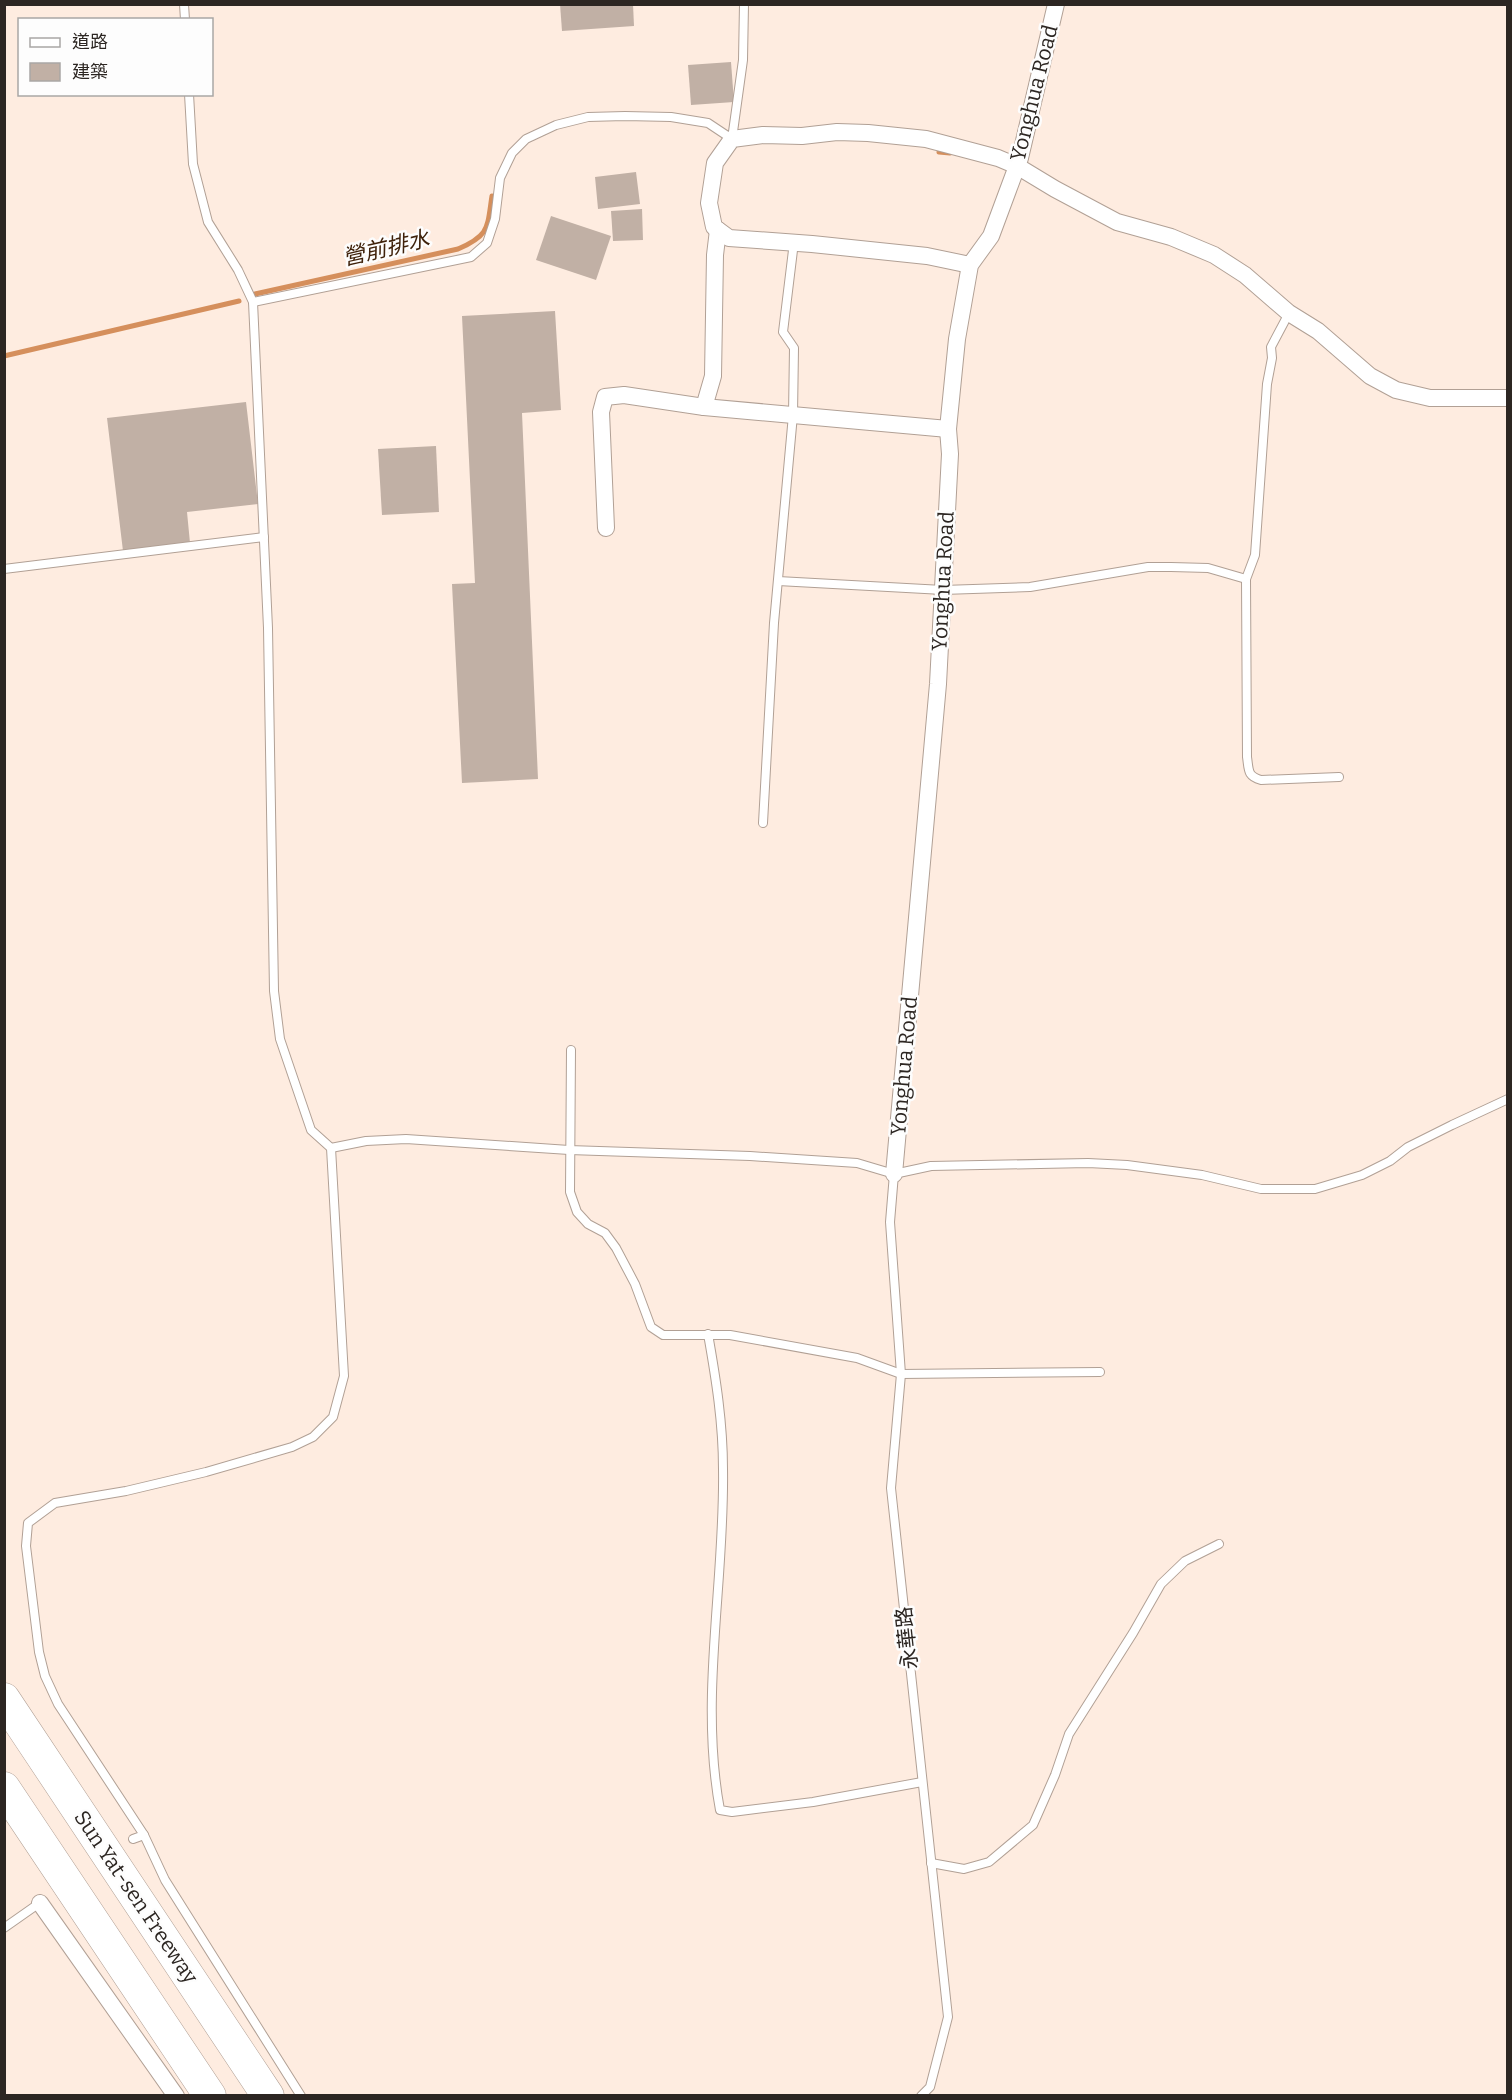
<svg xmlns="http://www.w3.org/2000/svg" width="1512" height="2100" font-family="Bitter,'Noto Sans TC',serif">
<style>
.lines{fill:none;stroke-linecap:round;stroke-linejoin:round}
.stream{stroke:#d58f5c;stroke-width:5}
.building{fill:#c1b0a5}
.lane-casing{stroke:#b1a095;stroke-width:10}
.street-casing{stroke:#b1a095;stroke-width:18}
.highway-casing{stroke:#b1a095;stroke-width:33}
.lane{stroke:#fff;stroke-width:8}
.street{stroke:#fff;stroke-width:16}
.highway{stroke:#fff;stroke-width:32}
.labels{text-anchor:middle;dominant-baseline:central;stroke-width:5;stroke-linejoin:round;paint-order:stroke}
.street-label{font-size:21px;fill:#2c2622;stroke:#fdfdfd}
.water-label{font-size:22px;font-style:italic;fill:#3f220b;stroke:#fdfdfd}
</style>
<rect width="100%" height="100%" fill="#feece0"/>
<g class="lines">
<g class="stream">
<polyline points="939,152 950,153"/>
<path d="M255 294 458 249C490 235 487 228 492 196"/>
<polyline points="4,356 239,301"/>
</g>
</g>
<g class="building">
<polygon points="560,4 633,4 634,26 562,31"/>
<polygon points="731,62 734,102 691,105 688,65"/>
<polygon points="636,172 640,204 598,209 595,177"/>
<polygon points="642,209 643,240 613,241 611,211"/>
<polygon points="551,216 611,236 596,280 536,260"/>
<polygon points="555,311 561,410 522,413 538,779 462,783 452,584 475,583 462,316"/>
<polygon points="246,402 258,504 187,512 190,543 123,551 107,418"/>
<polygon points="436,446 439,512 382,515 378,449"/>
</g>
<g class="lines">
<defs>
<g id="lane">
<polyline points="184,4 185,20"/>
<polyline points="253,302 471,257 487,243 495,219 500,178 512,153 526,139 556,125 588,117 625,116 671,117 708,123 732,139 743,60 744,4"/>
<path d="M1289 313 1271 347 1272 358 1267 384 1255 555 1246 579 1247 757C1249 770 1247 776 1261 780L1339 777"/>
<polyline points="4,569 264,537"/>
<polyline points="778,581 943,590 1030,587 1148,567 1171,567 1208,568 1246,579"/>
<polyline points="763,823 774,623 793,415 794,348 783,332 794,242"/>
<polyline points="571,1050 570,1192 577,1212 588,1224 605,1233 616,1248 635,1284 651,1327 663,1335 730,1335 857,1358 901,1374 1100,1372"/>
<polyline points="331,1148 366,1141 406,1139 569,1150 750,1156 857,1163 894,1174 931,1166 1088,1163 1127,1165 1202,1175 1261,1189 1315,1189 1362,1175 1390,1161 1408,1147 1452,1125 1508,1099"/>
<polyline points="894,1174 890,1222 901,1374 891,1488 948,2017 930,2087 921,2096"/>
<path d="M708 1334C716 1379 723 1423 723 1469 725 1583 699 1697 720 1810L732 1812 813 1802 922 1782"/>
<polyline points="144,1835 165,1880 301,2096"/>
<polyline points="133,1839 144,1835 58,1704 45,1676 39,1652 26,1546 28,1523 55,1503 126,1491 206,1472 292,1447 313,1437 333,1417 344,1376 331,1148 311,1130 280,1039 274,991 268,628 253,302 238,270 208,222 193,164 189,94"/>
<polyline points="931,1863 964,1869 989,1862 1033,1825 1055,1775 1069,1734 1133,1633 1161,1584 1185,1561 1219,1544"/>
<polyline points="4,1928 41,1902"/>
</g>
<g id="street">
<polyline points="970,265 927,256 812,244 729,238 714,227 709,203 715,163 732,139 763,135 802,136 837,132 868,133 926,139 998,158 1017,166 1055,189 1117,222 1171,237 1214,255 1245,275 1289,313 1318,331 1370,376 1396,390 1430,398 1508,398"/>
<polyline points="704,407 713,376 715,255 718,230"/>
<polyline points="606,528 601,412 605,397 624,395 704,407 948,429"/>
<polyline points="894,1174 938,684 950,454 948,429 957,339 970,265 991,236 1020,158 1056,4"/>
<polyline points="40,1903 176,2096"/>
</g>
<g id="highway">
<polyline points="4,1699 268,2096"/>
<polyline points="4,1788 210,2096"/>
</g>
</defs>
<use href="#lane" class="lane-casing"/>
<use href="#street" class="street-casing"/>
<use href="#highway" class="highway-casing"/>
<use href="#lane" class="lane"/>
<use href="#street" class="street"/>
<use href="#highway" class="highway"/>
</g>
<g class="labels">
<g class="street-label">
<text transform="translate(1034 93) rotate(-76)">Yonghua Road</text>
<text transform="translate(943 581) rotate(-87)">Yonghua Road</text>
<text transform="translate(904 1066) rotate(-85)">Yonghua Road</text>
<text transform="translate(907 1638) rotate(-96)">永華路</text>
<text transform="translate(136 1897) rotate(56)">Sun Yat-sen Freeway</text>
</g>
<g class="water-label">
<text transform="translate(386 248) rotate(-13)">營前排水</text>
</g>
</g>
<rect width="1512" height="2100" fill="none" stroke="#2c2622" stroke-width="12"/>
<rect x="18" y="18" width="195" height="78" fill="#fdfdfd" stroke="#a9a7a5" stroke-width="1.5"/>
<rect x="30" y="38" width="30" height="9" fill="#ffffff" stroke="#a9a7a5" stroke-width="1.5"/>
<text x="72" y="48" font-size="18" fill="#2c2622">道路</text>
<rect x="30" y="63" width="30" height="18" fill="#c1b0a5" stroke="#a9a7a5" stroke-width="1.5"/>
<text x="72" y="78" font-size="18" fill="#2c2622">建築</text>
</svg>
